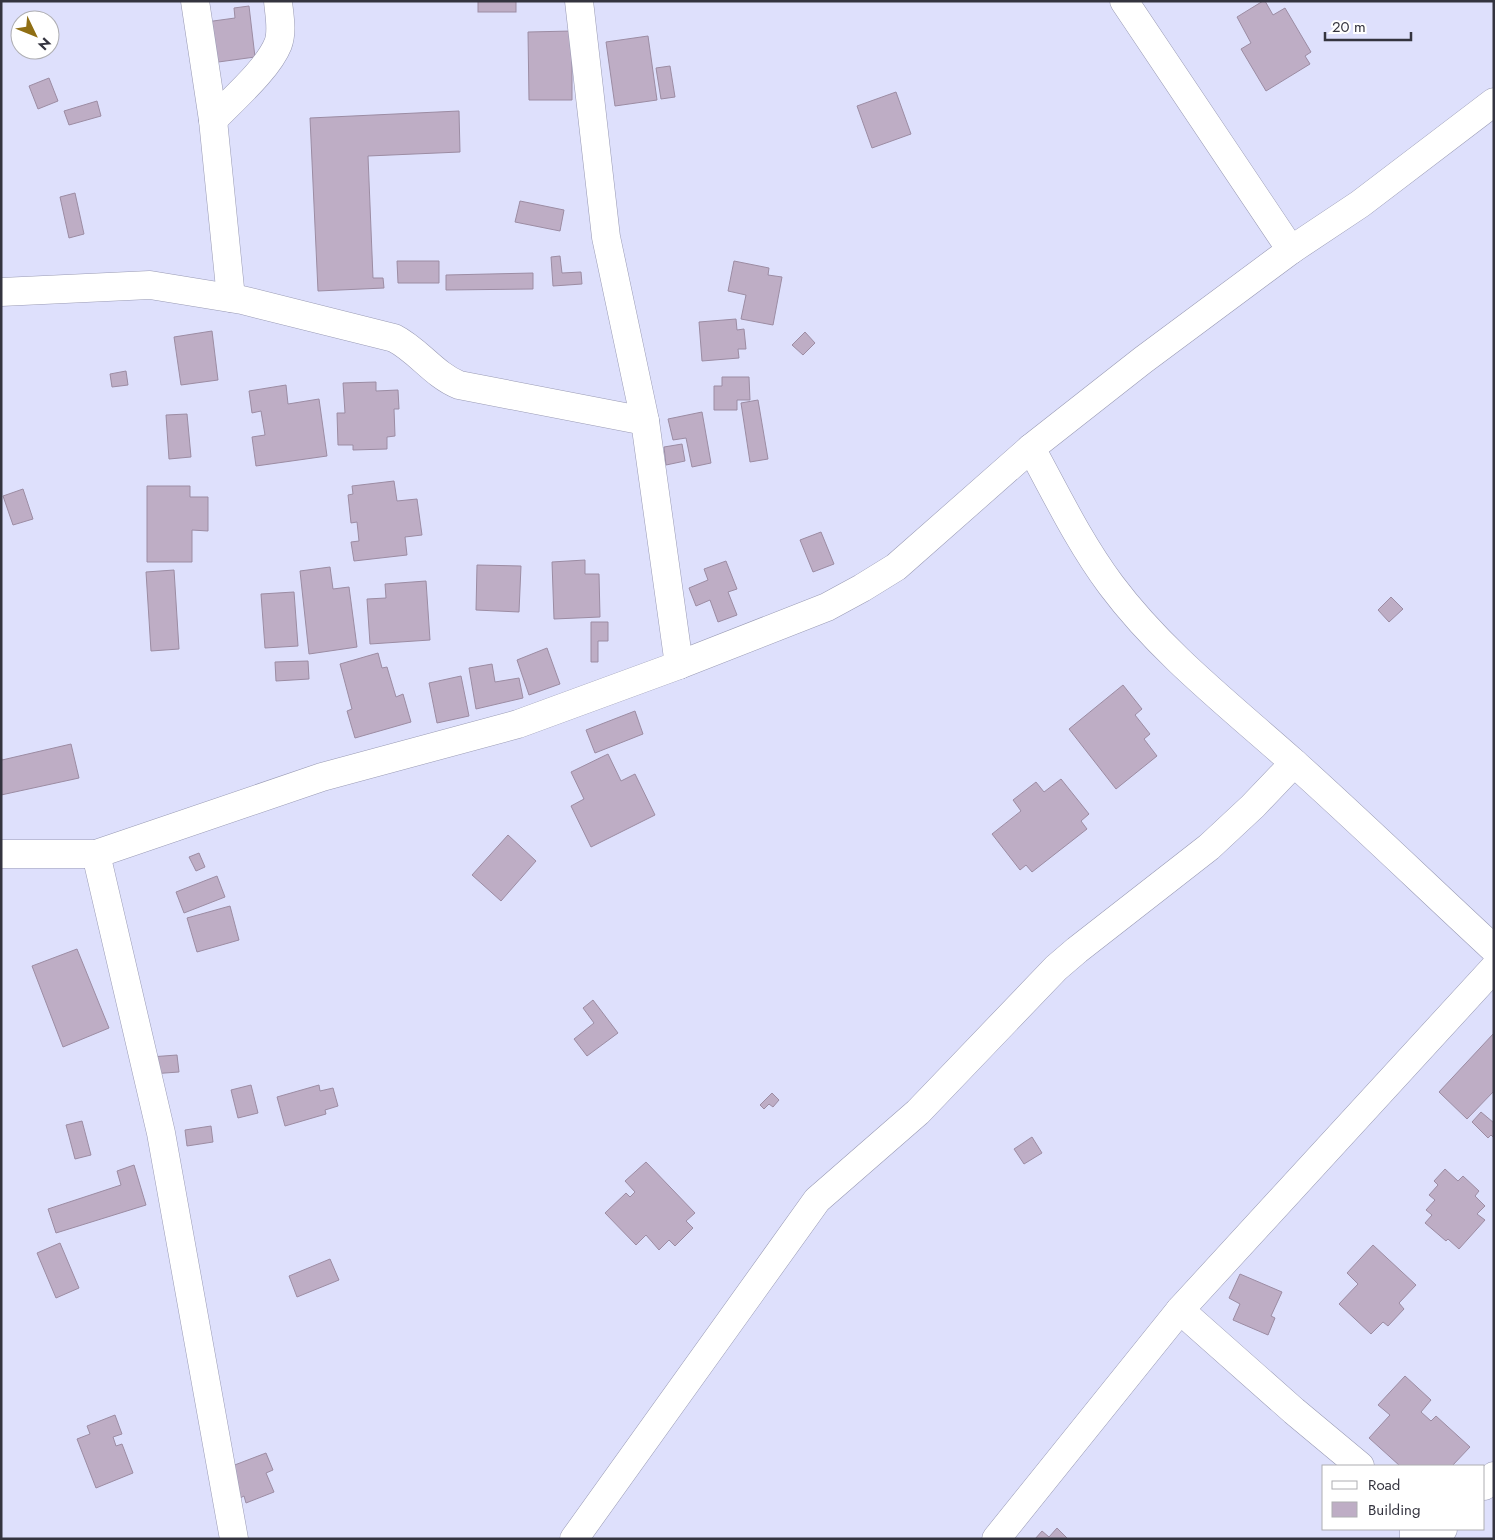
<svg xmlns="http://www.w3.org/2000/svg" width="1495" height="1540" font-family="Jost,sans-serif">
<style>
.building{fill:#beadc5;stroke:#9c8ca3}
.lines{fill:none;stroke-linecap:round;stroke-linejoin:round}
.minor-casing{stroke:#999ab4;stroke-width:29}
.minor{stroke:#fff;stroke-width:28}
</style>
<rect width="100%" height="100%" fill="#dee0fc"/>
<g class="building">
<rect x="478" y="1" width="38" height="11"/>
<polygon points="1263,1 1265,1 1273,15 1285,8 1311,52 1305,56 1310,64 1266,91 1241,49 1251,43 1237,17"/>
<polygon points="249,6 255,57 211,63 206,22 235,18 234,8"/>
<polygon points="572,31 572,100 529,100 528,32"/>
<polygon points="648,36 657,100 615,106 606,42"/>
<polygon points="670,66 675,97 661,99 656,68"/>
<polygon points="49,78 58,101 38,109 29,86"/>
<polygon points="896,92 911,134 872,148 857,106"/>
<polygon points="97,101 101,116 69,125 64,111"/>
<polygon points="459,111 460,152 368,156 373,278 383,278 384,288 318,291 310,118"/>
<polygon points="75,193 84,234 69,238 60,197"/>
<polygon points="520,201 564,210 560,231 515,222"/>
<polygon points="560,256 562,273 581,272 582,284 553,286 551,257"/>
<polygon points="397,261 439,261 439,283 398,283"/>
<polygon points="734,261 769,268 768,275 782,277 773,325 741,319 746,295 728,291"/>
<polygon points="533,273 533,289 446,290 446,275"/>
<polygon points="736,319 737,330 744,329 746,349 738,349 739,358 702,361 699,322"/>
<polygon points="212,331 218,380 181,385 174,337"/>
<polygon points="805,332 815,343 803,355 792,345"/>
<polygon points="126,371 128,385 112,387 110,374"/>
<polygon points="722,377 749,377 750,400 737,400 737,410 714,410 714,386 722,386"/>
<polygon points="376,382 376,391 398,390 399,409 394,409 395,436 387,437 387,449 353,450 353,445 338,445 337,413 345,413 343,383"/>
<polygon points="286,385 288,404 319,399 327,456 256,466 252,437 265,435 261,411 252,413 249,391"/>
<polygon points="758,400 768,459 750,462 741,403"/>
<polygon points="702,412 711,463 692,467 686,438 673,440 668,419"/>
<polygon points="187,414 191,457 169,459 166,415"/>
<polygon points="682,444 685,461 666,465 664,447"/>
<polygon points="394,481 397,501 417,499 422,535 405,537 407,555 354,561 351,542 359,541 357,522 351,523 348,495 353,494 352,486"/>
<polygon points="147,486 190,486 190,497 208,497 208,531 192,530 192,562 147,562"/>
<polygon points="23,489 33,519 13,525 3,496"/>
<polygon points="821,532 834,564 813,572 800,540"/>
<polygon points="585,560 585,574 599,574 600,617 554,619 552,562"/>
<polygon points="726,561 737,589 728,592 737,615 718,622 710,600 696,606 689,588 708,580 704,569"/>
<polygon points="477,565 521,566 519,612 476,610"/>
<polygon points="330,567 333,589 349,587 357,647 309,654 300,571"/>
<polygon points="174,570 179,649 151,651 146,572"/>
<polygon points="426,581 430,640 370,644 367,599 386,598 385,584"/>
<polygon points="294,592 298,646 265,648 261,594"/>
<polygon points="1391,597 1403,609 1389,622 1378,610"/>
<polygon points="591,622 608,622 608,641 598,641 598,662 591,662"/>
<polygon points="547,648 560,684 529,695 517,660"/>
<polygon points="378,653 382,668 387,667 396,697 403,694 411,722 355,738 347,711 352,709 340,664"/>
<polygon points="308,661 309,679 276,681 275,662"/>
<polygon points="492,664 495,682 519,678 523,698 476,709 469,668"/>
<polygon points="461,676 469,716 437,723 429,683"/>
<polygon points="1123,685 1142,709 1135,715 1150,734 1144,739 1157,756 1116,789 1069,729"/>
<polygon points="635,711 643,734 595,753 586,730"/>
<polygon points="71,744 79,778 1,795 1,756 2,760"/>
<polygon points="608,754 621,781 635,774 655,815 591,847 571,806 584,799 571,772"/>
<polygon points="1061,779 1089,814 1081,821 1087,829 1032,872 1026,865 1020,870 992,834 1021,811 1013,800 1036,782 1044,792"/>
<polygon points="508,835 536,861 501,901 472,875"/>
<polygon points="199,853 205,867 196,871 189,857"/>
<polygon points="217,876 225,897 184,913 176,892"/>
<polygon points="230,906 239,940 197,952 187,918"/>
<polygon points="77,949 109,1028 63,1047 32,966"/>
<polygon points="593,1000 618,1033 587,1056 574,1039 594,1023 583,1008"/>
<polygon points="1494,1033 1494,1091 1467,1119 1439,1092"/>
<polygon points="177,1055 179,1072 151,1074 150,1057"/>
<polygon points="251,1085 258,1113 238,1118 231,1090"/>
<polygon points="319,1085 320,1091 333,1088 338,1106 325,1110 326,1114 285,1126 277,1097"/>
<polygon points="772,1093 779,1100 773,1107 769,1104 764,1109 760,1105"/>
<polygon points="1481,1112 1494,1123 1494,1138 1491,1135 1488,1138 1472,1122"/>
<polygon points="82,1121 91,1155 75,1159 66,1125"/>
<polygon points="211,1126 213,1142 187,1146 185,1130"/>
<polygon points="1032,1137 1042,1153 1024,1164 1014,1149"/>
<polygon points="646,1162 695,1213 686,1221 693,1228 675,1246 669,1240 659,1250 646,1235 636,1245 605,1213 626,1193 630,1197 635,1192 625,1181"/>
<polygon points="134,1165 146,1205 56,1233 48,1209 121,1185 117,1171"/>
<polygon points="1445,1169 1458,1181 1463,1176 1479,1191 1475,1196 1485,1206 1477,1214 1485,1220 1459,1249 1448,1239 1446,1241 1425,1223 1432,1215 1426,1210 1435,1200 1429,1195 1438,1185 1434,1181"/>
<polygon points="60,1243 79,1288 56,1298 37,1253"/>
<polygon points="1373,1245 1416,1285 1399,1303 1404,1309 1388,1326 1383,1322 1371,1334 1339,1304 1358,1284 1347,1273"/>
<polygon points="330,1259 339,1280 297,1297 289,1276"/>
<polygon points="1240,1274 1282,1292 1271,1316 1275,1318 1268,1335 1233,1320 1240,1304 1229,1298"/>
<polygon points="1405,1376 1431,1400 1421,1412 1431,1421 1436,1416 1470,1447 1452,1466 1400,1466 1369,1438 1390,1415 1378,1405"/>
<polygon points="115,1415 122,1434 113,1437 116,1446 122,1444 133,1473 96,1488 77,1439 90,1434 87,1426"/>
<polygon points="266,1453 273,1470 266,1473 274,1492 246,1503 244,1496 238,1499 232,1466"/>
<polygon points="1057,1528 1068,1539 1035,1539 1042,1531 1049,1537"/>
</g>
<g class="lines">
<defs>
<g id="minor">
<polyline points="195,1 213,120 231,298"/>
<polyline points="579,1 606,237 645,421 679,665"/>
<polyline points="1124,1 1291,250"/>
<path d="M213 120C233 99 268 69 278 44 283 31 279 14 278 1"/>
<path d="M1 292 150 285 242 300 394 338C418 350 434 375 459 385L645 421"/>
<path d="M1031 448C1056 494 1079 542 1111 585 1161 652 1229 705 1292 761 1360 822 1426 886 1494 949"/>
<polyline points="1,854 96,854 322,777 518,724 679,665 827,607 862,588 896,567 1031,448 1143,360 1291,250 1360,204 1494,102"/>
<polyline points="96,854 161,1133 234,1539"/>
<polyline points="1180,1310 1294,1411 1360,1466"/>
<polyline points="1484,1486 1494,1476"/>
<polyline points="1414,1529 1414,1539"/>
<polyline points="574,1539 817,1200 918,1112 1056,968 1077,950 1209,847 1253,806 1294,763"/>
<polyline points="996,1539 1180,1310 1494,968"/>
<polyline points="1433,1539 1443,1529"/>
</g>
</defs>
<use href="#minor" class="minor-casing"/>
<use href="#minor" class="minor"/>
</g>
<rect width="1495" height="1540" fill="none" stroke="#34343f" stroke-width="5"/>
<rect x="1322" y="1465" width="162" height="65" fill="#ffffff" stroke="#aeaeb2"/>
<rect x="1332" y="1481" width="25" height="8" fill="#ffffff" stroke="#aeaeb2"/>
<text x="1368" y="1490" font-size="15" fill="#34343f">Road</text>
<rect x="1332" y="1502" width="25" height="15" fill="#beadc5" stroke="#aeaeb2"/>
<text x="1368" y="1515" font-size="15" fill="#34343f">Building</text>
<g transform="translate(35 35) rotate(133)"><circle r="24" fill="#ffffff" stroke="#aeaeb2"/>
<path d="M0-4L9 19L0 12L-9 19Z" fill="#906f14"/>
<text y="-8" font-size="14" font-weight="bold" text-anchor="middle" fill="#34343f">N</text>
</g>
<path d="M1325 32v8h86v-8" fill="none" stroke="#34343f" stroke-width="2.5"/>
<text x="1332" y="32" font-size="15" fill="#34343f" stroke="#ffffff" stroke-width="4" paint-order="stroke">20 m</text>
</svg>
